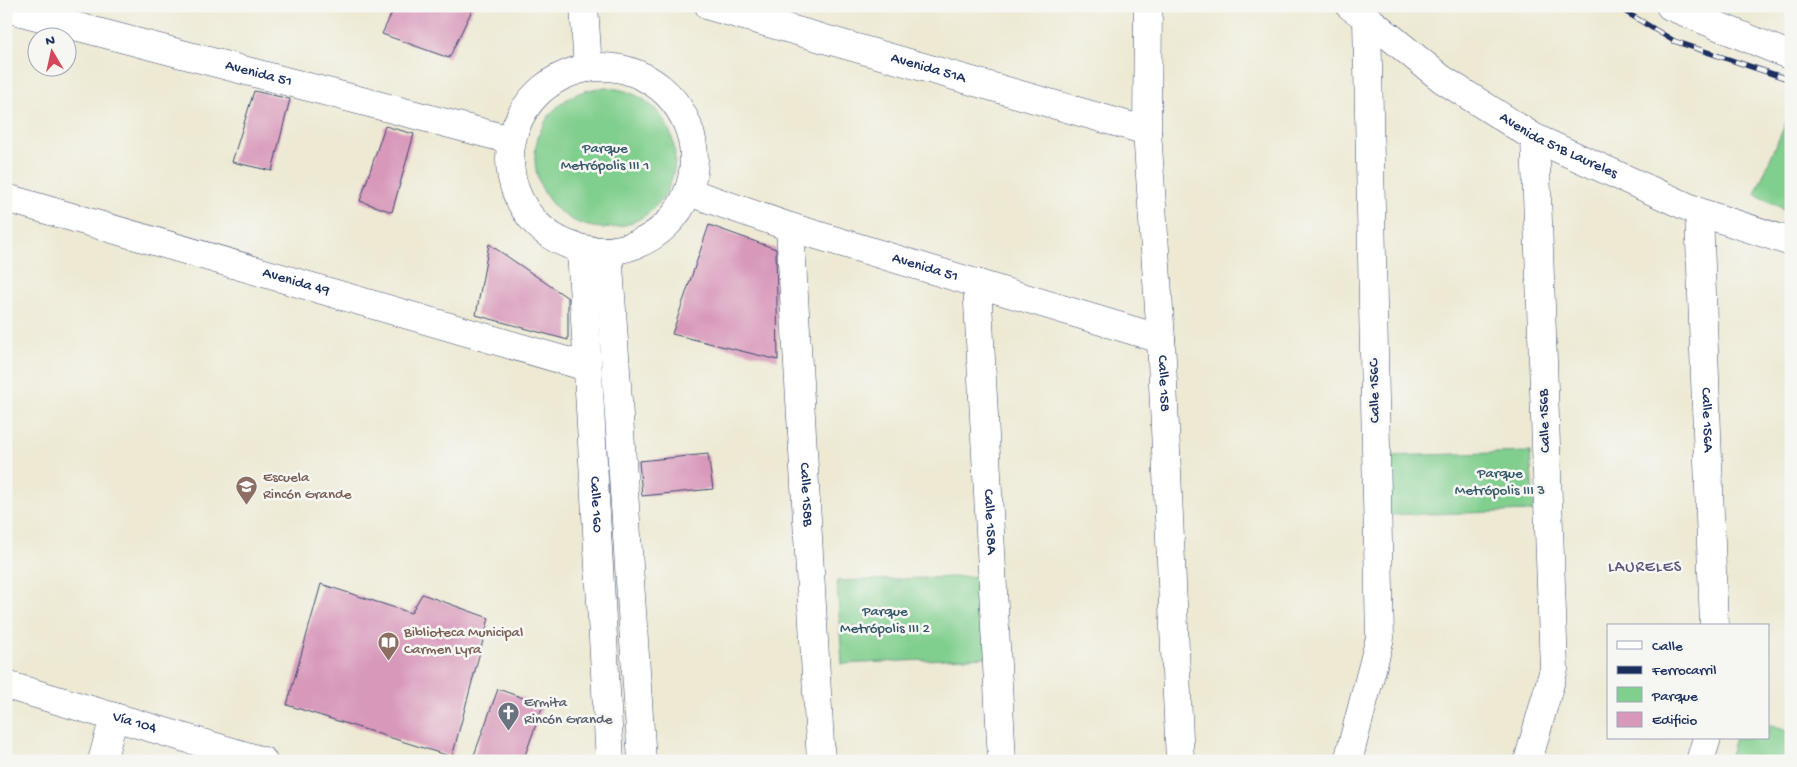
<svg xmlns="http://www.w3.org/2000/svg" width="1797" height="767" font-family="'Gochi Hand',sans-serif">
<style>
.green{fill:#81cf8e;stroke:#4e7f76}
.building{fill:#d898b9}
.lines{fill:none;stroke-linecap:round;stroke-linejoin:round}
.minor-casing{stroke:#3a4b70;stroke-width:29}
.major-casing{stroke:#3a4b70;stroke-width:29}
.minor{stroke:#fff;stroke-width:28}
.major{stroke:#fff;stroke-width:28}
.rail-casing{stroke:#1b2f5e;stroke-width:5.5}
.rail{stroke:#f6f6f2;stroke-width:4;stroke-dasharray:11;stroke-linecap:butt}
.labels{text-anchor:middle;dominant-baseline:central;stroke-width:5;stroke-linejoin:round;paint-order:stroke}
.street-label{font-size:15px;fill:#1b2f5e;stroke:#f6f6f2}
.park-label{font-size:15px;fill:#34576a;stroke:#f6f6f2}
.education-label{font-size:15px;fill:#785e54;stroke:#f6f6f2;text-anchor:start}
.worship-label{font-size:15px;fill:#5b616d;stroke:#f6f6f2;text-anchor:start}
.neighbourhood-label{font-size:16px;letter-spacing:1px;fill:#5d547e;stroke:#f6f6f2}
</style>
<rect width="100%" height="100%" fill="#f6f6f2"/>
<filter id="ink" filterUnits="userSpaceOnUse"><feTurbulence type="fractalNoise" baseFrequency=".02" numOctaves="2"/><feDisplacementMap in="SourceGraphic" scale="10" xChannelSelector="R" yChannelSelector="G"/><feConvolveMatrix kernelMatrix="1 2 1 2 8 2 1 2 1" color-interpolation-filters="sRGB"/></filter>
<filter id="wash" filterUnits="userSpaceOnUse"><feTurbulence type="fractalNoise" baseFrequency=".0096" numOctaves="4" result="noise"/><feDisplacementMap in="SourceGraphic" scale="20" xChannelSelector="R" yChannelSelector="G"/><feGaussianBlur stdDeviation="1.12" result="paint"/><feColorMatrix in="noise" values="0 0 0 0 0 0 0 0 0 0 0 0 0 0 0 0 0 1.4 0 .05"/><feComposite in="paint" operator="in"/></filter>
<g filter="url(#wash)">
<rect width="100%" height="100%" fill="#ede9d3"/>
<g class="green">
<circle cx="605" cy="158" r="70"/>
<polygon points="1791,111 1791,213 1755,194"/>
<polygon points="1530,452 1534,511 1388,515 1385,456"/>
<polygon points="984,576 987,657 842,664 837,581"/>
<polygon points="1768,725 1791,732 1791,761 1728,761 1735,738 1768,738"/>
</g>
<g id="blocks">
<g class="building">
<polygon points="395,6 474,6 449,58 382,34"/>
<polygon points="254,91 290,99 272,171 232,162"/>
<polygon points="385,126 414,134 392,212 360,201"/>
<polygon points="709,225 776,249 778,360 672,334"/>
<polygon points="489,244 568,298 568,340 476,315"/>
<polygon points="708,454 713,489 642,496 639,461"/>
<polygon points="321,584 411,613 422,594 489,618 452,757 287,705"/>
<polygon points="498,689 543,705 523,761 482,761 473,758"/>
</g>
</g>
</g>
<g filter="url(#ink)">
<use href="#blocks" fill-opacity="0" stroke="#3a4b70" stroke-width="1"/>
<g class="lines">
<defs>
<g id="minor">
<polyline points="584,6 588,68"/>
<path id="s1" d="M709 6 1147 131"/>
<path id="s2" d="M1148 6 1147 131 1161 339 1180 761"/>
<path id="s3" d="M1350 6 1367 18 1442 79 1535 138 1699 212 1791 242"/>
<polyline points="1670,6 1791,56"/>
<path id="s4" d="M6 8 511 140"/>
<circle cx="602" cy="159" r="92"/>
<path id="s5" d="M689 192 790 227 1161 339"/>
<path id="s6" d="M6 198 587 367"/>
<path id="s7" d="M1699 212 1714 626"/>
<path id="s8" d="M790 227 821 761"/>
<path id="s9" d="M581 249 610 761"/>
<polyline points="608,251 642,761"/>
<path id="s10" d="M977 283 1002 761"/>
<polyline points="102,761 114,717"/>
<polyline points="1348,761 1380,638 1367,18"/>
<polyline points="1528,761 1554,669 1535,138"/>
<polyline points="1700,761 1707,738"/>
</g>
<g id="major">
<path id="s11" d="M6 685 263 761"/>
</g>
</defs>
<use href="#minor" class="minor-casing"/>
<use href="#major" class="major-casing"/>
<use href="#minor" class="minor"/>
<use href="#major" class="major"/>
<defs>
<polyline id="rail" points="1616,6 1674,41 1791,80"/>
</defs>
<use href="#rail" class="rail-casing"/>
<use href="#rail" class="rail"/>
</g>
</g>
<defs>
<symbol id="school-pin" viewBox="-11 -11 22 30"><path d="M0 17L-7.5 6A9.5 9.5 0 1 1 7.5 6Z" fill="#8d6e63" stroke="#f6f6f2"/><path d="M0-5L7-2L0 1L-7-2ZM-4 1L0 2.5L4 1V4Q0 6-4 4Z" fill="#fff"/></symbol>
<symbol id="library-pin" viewBox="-11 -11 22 30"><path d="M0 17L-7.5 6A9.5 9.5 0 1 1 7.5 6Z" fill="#8d6e63" stroke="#f6f6f2"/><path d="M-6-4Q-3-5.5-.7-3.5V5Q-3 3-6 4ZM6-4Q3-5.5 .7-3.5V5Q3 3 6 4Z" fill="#fff"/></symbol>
<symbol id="church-pin" viewBox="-11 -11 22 30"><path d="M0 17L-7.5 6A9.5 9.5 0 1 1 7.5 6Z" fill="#6b7280" stroke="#f6f6f2"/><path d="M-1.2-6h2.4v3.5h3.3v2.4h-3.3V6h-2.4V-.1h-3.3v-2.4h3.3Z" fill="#fff"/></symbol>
</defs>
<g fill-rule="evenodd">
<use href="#school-pin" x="234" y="474" width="25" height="34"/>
<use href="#library-pin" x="376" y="630" width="25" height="34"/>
<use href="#church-pin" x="496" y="700" width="25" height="34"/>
</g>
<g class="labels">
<g class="street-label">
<text stroke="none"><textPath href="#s1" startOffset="228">Avenida 51A</textPath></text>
<text stroke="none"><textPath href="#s4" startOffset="261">Avenida 51</textPath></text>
<text stroke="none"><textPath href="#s3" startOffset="252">Avenida 51B Laureles</textPath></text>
<text stroke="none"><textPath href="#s5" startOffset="248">Avenida 51</textPath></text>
<text stroke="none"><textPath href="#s6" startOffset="302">Avenida 49</textPath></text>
<text stroke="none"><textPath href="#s2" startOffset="378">Calle 158</textPath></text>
<text transform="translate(1375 391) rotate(-91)">Calle 156C</text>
<text stroke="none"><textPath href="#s7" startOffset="208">Calle 156A</textPath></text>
<text transform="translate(1545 421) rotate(-92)">Calle 156B</text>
<text stroke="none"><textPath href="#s8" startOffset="268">Calle 158B</textPath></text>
<text stroke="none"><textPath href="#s9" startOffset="256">Calle 160</textPath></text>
<text stroke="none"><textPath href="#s10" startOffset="239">Calle 158A</textPath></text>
<text stroke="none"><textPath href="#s11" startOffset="134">Vía 104</textPath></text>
</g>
<g class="park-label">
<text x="605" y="149">Parque<tspan x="605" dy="17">Metrópolis III 1</tspan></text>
<text x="1500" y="474">Parque<tspan x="1500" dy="17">Metrópolis III 3</tspan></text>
<text x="885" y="612">Parque<tspan x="885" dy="17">Metrópolis III 2</tspan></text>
</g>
<g class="education-label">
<text x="263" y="478">Escuela<tspan x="263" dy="17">Rincón Grande</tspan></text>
<text x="404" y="633">Biblioteca Municipal<tspan x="404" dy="17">Carmen Lyra</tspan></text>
</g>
<g class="worship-label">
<text x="524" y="703">Ermita<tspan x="524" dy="17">Rincón Grande</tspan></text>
</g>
<g class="neighbourhood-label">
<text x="1645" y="568">LAURELES</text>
</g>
</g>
<rect width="1797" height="767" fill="none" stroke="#f6f6f2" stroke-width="25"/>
<rect x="1607" y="624" width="162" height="115" fill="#f6f6f2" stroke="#9ea6b7"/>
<rect x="1617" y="641" width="25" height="8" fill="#ffffff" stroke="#9ea6b7"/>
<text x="1652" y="650" font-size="15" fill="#1b2f5e">Calle</text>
<rect x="1617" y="666" width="25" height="8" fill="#1b2f5e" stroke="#9ea6b7"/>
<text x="1652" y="674" font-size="15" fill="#1b2f5e">Ferrocarril</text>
<rect x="1617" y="687" width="25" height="15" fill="#81cf8e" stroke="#9ea6b7"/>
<text x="1652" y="700" font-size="15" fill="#1b2f5e">Parque</text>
<rect x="1617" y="712" width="25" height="15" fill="#d898b9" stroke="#9ea6b7"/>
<text x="1652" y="724" font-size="15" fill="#1b2f5e">Edificio</text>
<g transform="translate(52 52) rotate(351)"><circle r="24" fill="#f6f6f2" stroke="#9ea6b7"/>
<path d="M0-4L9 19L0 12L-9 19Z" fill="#d1495b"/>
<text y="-8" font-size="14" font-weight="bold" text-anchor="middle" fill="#1b2f5e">N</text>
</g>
</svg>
